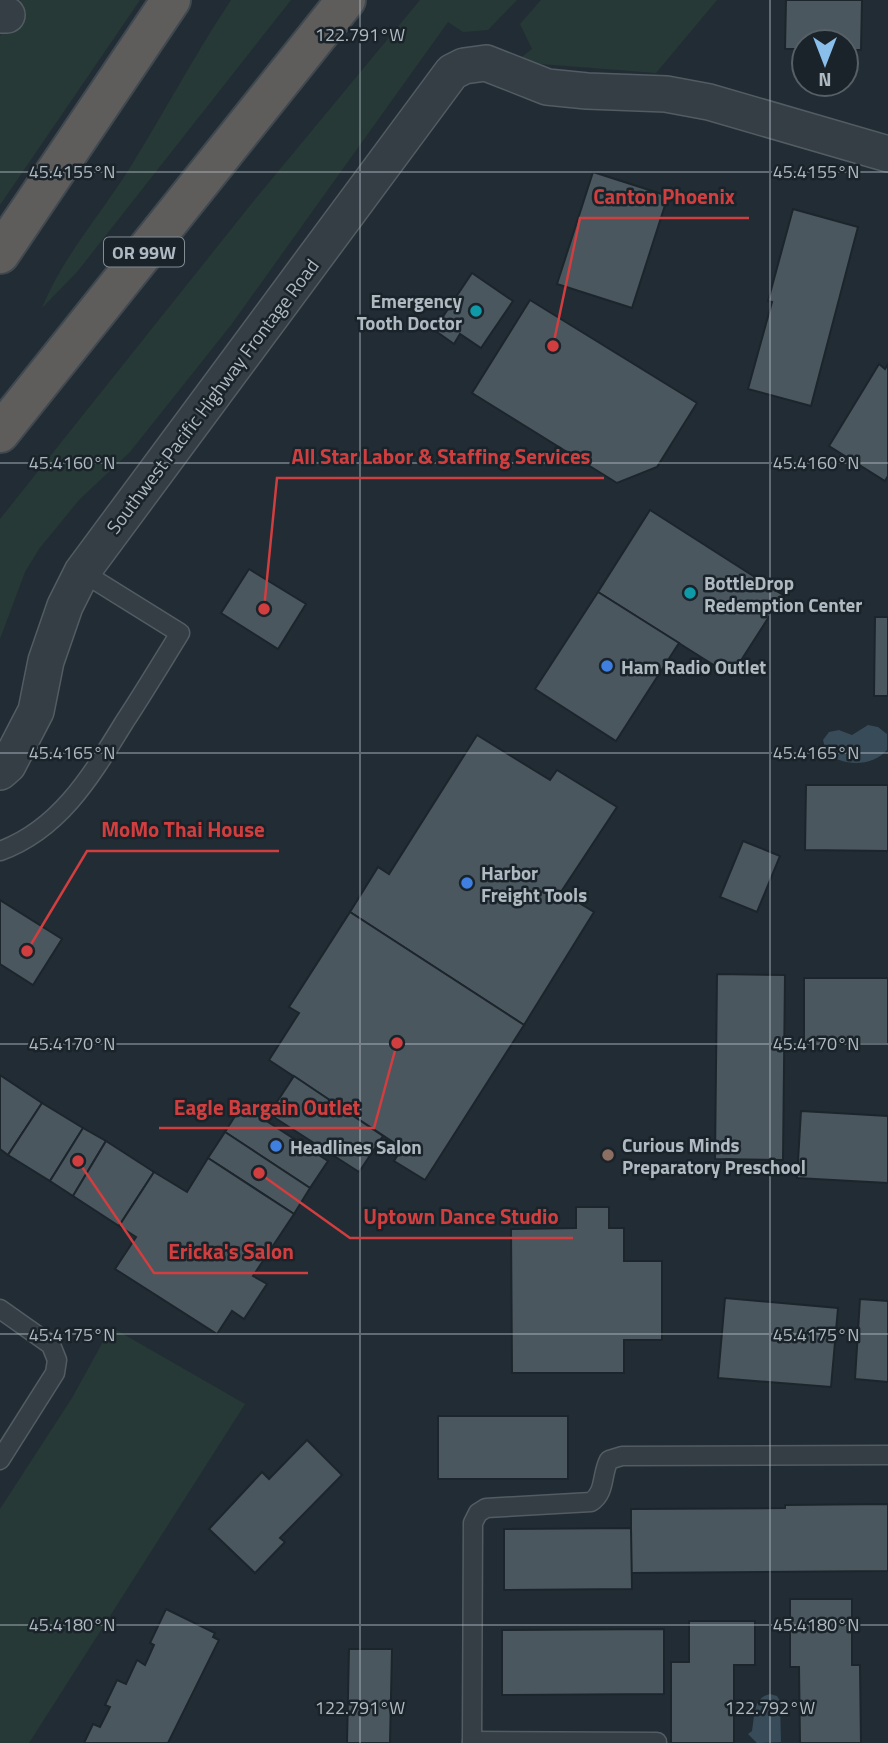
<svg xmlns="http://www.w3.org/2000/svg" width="888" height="1743" font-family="'Titillium Web',sans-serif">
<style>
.green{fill:#263936}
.water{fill:#374b59}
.building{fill:#4a575f;stroke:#1c252b;stroke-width:2}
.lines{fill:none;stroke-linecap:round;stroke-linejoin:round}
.service-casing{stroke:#525c62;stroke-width:21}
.minor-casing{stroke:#525c62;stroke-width:38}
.trunk-casing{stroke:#3f494f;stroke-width:42}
.service{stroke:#353e45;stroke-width:18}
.minor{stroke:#353e45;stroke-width:35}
.trunk{stroke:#5e5d5c;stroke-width:38}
.ticks{fill:none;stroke:#afb9c1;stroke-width:2;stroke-opacity:0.45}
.culture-dot{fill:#0f9aa8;stroke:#1a2329;stroke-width:2.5}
.shop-dot{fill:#3f7fe0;stroke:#1a2329;stroke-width:2.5}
.education-dot{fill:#8d6e63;stroke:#1a2329;stroke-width:2.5}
.labels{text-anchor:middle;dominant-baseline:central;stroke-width:5;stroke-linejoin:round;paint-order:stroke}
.shield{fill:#1a2329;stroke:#828c93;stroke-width:2}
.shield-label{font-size:18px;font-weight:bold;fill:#afb9c1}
.poi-label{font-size:19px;font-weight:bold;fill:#afb9c1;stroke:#1a2329;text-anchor:start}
.street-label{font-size:19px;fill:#afb9c1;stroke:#1a2329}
.ticks-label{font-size:18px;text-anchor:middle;fill:#afb9c1;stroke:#1a2329;stroke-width:5;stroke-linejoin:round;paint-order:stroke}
.leader{fill:none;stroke:#d03e3f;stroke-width:2.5}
.callout-dot{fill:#d03e3f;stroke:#1a2329;stroke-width:2.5}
.callout-label{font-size:21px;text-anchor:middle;font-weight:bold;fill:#d03e3f;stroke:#1a2329;stroke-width:5;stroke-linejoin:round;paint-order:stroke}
</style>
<rect width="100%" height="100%" fill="#222c34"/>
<g class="green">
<polygon points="21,0 140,0 0,205 0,36"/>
<path d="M231 0H291L77 272 42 308C63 256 102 213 131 166 165 111 195 54 231 0Z"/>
<polygon points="420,0 517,0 488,30 463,32 448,22 231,325 130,452 79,500 39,549 25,572 0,639 0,519 252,203"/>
<polygon points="541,0 717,0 656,73 515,62 532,49 520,24"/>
<polygon points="111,1327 245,1404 29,1743 0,1743 0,1509 72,1398"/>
</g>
<g class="water">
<path d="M868 725 878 727 887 734V750C872 767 843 767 826 752L823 740 829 732 839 730 852 735Z"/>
<path d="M770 1694 777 1696 780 1701 781 1742 757 1743 748 1734 752 1731C755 1715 753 1698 770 1694Z"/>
</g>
<g class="building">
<polygon points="786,0 862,0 861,50 846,50 846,42 804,42 804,49 785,49"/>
<polygon points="593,172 668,196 632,308 557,284"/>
<polygon points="793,209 858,227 811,406 748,389 772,302 768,301"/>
<polygon points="472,273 513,301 481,348 460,334 454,344 437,332 443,323 440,321"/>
<polygon points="530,300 697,403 657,467 617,483 472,393"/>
<polygon points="879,364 885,369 888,364 888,476 885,481 829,446"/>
<polygon points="650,510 783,595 731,676 598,592"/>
<polygon points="249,569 306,604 278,649 221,613"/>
<polygon points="598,592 679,643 616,741 535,689"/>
<polygon points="875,617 888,617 888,696 874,696"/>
<polygon points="477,735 550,780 557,770 617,807 561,892 594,912 524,1025 350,912 378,867 389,874"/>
<polygon points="806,785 888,785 888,851 805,850"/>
<polygon points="743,841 780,856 757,912 720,897"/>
<polygon points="0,900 62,939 33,985 0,964"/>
<polygon points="350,912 524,1025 425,1180 394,1161 402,1148 269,1060 299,1013 289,1007"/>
<polygon points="717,974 785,975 783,1160 715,1159"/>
<rect x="804" y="978" width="84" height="66"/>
<polygon points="0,1075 42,1103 8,1155 0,1149"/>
<polygon points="294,1076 383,1136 359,1172 269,1114"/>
<polygon points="42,1103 83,1128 50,1181 8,1155"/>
<polygon points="242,1105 328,1161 310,1188 225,1132"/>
<polygon points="801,1111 888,1116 888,1183 797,1178"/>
<polygon points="83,1128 106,1141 73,1196 50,1181"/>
<polygon points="225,1132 310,1188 294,1214 208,1158"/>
<polygon points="106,1141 154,1172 119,1226 73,1196"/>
<polygon points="208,1158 294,1214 253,1276 267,1284 244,1319 232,1311 217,1334 115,1269 136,1237 119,1226 154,1172 187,1192"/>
<polygon points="576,1207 609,1207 609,1228 624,1228 624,1261 662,1261 662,1340 624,1340 624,1373 512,1373 511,1229 576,1228"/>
<polygon points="725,1298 838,1308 831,1387 718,1378"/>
<polygon points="860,1299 888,1301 888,1382 855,1379"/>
<rect x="438" y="1416" width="130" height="63"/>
<polygon points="307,1440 342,1475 280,1538 285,1542 255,1573 209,1529 262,1472 269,1479"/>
<polygon points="888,1504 888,1571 631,1573 631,1509 785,1508 785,1505"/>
<polygon points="631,1528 632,1589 504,1590 504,1529"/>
<polygon points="790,1599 852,1599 852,1665 860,1665 861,1743 800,1743 799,1667 790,1667"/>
<polygon points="166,1609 215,1633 213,1637 219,1640 168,1743 84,1743 93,1724 100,1727 110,1707 105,1705 117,1680 126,1684 137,1660 145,1665 154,1645 150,1643"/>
<polygon points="689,1621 755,1621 755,1665 734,1665 734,1743 671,1743 671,1662 689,1662"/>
<polygon points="664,1629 664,1694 502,1695 502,1630"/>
<polygon points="349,1649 392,1649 390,1743 347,1743"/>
</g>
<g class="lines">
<defs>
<g id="service">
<path d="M0 851C61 829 93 773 125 721 144 692 162 662 180 633L82 572"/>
<polyline points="0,1309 51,1345 57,1360 55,1373 0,1460"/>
<polyline points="472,1741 657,1742"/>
<path d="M472 1743 473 1523 478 1513 486 1508 591 1502C606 1492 601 1475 609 1460L622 1456 888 1455"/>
</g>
<g id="minor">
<polyline points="0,15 7,15"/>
<polyline points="0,772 8,765 36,711 46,661 65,606 82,572 452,72 464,66 486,63 547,87 587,91 666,94 709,102 888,154"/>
</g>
<g id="trunk">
<polyline points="0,254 171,0"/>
<polyline points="0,433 346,0"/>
</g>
</defs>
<use href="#service" class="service-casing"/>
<use href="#minor" class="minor-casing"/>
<use href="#trunk" class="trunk-casing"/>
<use href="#service" class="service"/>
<use href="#minor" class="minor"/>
<use href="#trunk" class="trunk"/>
</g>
<path class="ticks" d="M360 0V1743M770 0V1743M0 172H888M0 463H888M0 753H888M0 1044H888M0 1334H888M0 1625H888"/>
<g class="culture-dot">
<circle cx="476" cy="311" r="7"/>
<circle cx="690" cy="593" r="7"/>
</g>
<g class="shop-dot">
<circle cx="607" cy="666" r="7"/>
<circle cx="467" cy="883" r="7"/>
<circle cx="276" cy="1146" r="7"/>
</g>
<circle class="education-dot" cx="608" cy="1155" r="7"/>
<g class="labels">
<rect class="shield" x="104" y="237.5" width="80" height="29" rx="5"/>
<g class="shield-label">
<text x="144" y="252">OR 99W</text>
</g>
<g class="poi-label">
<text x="462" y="300" text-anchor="end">Emergency<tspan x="462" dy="22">Tooth Doctor</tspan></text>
<text x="704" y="582">BottleDrop<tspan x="704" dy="22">Redemption Center</tspan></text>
<text x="621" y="666">Ham Radio Outlet</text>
<text x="481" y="872">Harbor<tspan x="481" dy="22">Freight Tools</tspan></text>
<text x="622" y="1144">Curious Minds<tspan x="622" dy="22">Preparatory Preschool</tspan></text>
<text x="290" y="1146">Headlines Salon</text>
</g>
<g class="street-label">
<text transform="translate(212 396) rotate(-53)">Southwest Pacific Highway Frontage Road</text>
</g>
</g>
<g class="ticks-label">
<text x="360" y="41">122.791°W</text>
<text x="816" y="178">45.4155°N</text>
<text x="72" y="178">45.4155°N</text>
<text x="816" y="469">45.4160°N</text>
<text x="72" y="469">45.4160°N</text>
<text x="816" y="759">45.4165°N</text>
<text x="72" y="759">45.4165°N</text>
<text x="72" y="1050">45.4170°N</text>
<text x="816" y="1050">45.4170°N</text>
<text x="72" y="1341">45.4175°N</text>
<text x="816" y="1341">45.4175°N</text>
<text x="72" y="1631">45.4180°N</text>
<text x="816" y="1631">45.4180°N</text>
<text x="360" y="1714">122.791°W</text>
<text x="770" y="1714">122.792°W</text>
</g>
<path class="leader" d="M553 346L580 218H749M264 609L277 478H604M27 951L87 851H279M397 1043L374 1128H159M259 1173L350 1238H573M78 1161L154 1273H308"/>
<g class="callout-dot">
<circle cx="553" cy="346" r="7"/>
<circle cx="264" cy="609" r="7"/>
<circle cx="27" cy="951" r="7"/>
<circle cx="397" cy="1043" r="7"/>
<circle cx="259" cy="1173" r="7"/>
<circle cx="78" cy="1161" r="7"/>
</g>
<g class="callout-label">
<text x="664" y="204">Canton Phoenix</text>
<text x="441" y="464">All Star Labor &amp; Staffing Services</text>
<text x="183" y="837">MoMo Thai House</text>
<text x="267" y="1115">Eagle Bargain Outlet</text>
<text x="461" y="1224">Uptown Dance Studio</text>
<text x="231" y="1259">Ericka's Salon</text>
</g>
<g transform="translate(825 63) rotate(180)"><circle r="33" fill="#1a2329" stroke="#565f66" stroke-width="2"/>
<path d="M0-5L12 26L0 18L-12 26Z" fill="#8abeeb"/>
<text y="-10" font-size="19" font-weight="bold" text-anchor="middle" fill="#afb9c1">N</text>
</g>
</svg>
